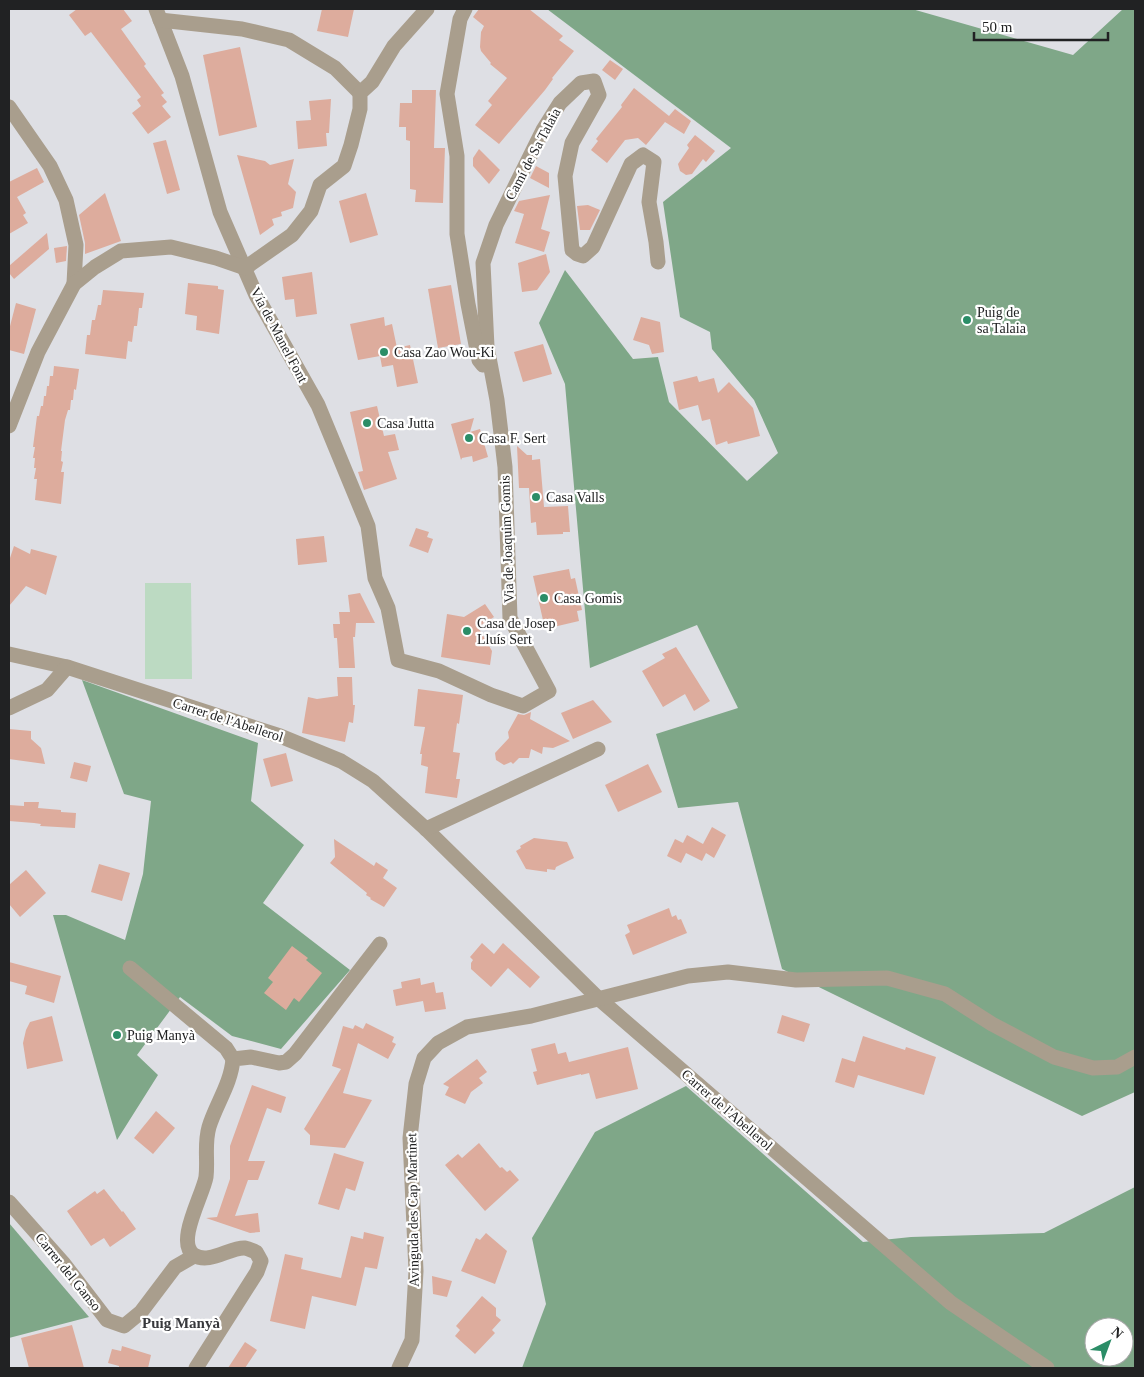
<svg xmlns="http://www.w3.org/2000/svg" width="1144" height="1377" font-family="'Times New Roman',serif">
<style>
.green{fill:#bcdac2}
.forest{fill:#7fa788;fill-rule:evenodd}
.building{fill:#ddac9d}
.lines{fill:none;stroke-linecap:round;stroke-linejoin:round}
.minor{stroke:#a99e8d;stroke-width:15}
.poi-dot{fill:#2b8d67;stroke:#fff;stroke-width:2}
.labels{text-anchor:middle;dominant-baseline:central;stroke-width:4.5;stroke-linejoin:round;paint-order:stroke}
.street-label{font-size:14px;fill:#212223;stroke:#fff}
.poi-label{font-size:14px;fill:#212223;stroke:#fff;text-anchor:start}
.neighbourhood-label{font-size:15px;font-weight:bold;fill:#37383c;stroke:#fff}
</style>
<rect width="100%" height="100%" fill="#dedfe4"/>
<polygon class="green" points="145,583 191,583 192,679 145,679"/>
<g class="forest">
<polygon points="547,9 912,9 1073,55 1123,9 1135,9 1135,1092 1082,1116 782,969 738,802 678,808 656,734 738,708 697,625 590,668 565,384 539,323 565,270 633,359 658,357 669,402 747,481 778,453 754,400 712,349 710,332 680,317 663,202 731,148"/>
<polygon points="82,680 258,743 251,801 304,845 263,903 350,970 281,1049 232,1036 180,997 137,1055 158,1075 117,1140 53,915 66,915 125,940 143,874 151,801 124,794"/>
<path d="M686 1086 863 1242 911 1237 1044 1233 1135 1187V1368H522L546 1304 532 1238 595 1132ZM1094 1327H1124V1357H1094Z"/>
<polygon points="9,1223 89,1317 9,1338"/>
</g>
<g class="building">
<polygon points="77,9 123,9 132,21 121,29 146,64 144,66 164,93 161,95 167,102 162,106 171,117 148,134 132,113 141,106 137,100 141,97 91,32 85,36 69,15"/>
<polygon points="322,9 354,9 348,37 317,31"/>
<polygon points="479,9 529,9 563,36 559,40 574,51 552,78 553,79 545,90 499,144 475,125 492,105 488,101 507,78 490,64 491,63 481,51 480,47 481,32 484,26 473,17"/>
<polygon points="240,47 257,127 219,136 203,55"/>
<polygon points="610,60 623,69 615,80 602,70"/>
<polygon points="634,88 669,116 675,109 691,121 684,134 665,122 646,145 638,138 625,140 607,163 591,150 598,141 596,139 622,107 621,105"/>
<polygon points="412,90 436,90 434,148 445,148 443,203 415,202 416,190 410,189 410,141 406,140 406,127 399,127 400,103 412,103"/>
<polygon points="331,99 329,133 326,133 327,146 298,149 296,121 311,120 309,101"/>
<polygon points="695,135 715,151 706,162 703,159 692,174 686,175 680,171 678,164 689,148 687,145"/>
<polygon points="166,140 180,190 167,194 153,143"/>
<polygon points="479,149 500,170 489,184 473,166 473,158"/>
<polygon points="237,155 265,161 270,165 294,159 288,184 296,192 293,208 281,212 282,216 272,219 274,225 260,235"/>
<polygon points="536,166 549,173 549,188 530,178"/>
<polygon points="37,168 44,182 17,197 26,213 23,215 28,223 9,234 9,182"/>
<polygon points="105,193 121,241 85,254 85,243 79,215"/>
<polygon points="366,193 378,235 350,243 339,201"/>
<polygon points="550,195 541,229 550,232 544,252 515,243 524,214 514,211 519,201"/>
<polygon points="588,205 600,210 590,230 580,230 577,206"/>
<polygon points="47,233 49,249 14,279 9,273 9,266"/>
<polygon points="67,246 66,261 56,263 54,248"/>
<polygon points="546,254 550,272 537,290 522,292 518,263"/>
<polygon points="312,272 317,314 296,317 294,299 285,300 282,277"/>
<polygon points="188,283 218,286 218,289 224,290 219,334 196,330 197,316 185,314"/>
<polygon points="451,285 461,344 438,348 428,289"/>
<polygon points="103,290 144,293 142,308 139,308 137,326 134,326 132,342 128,341 126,359 85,354 87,335 90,335 92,320 95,320 98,305 101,305"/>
<polygon points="16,303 36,309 24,354 9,350 9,330"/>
<polygon points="384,317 385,326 392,324 397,348 410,345 418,383 397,387 393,365 382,367 380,356 358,360 350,324"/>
<polygon points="641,317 660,322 664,352 652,354 649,345 633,340"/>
<polygon points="543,344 552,374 523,382 514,352"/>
<polygon points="54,366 79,369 76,390 74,389 73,400 71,400 70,410 68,410 65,420 61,451 62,451 61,461 63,462 61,472 64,472 61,504 35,500 37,479 34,479 36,468 34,468 35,458 33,458 35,447 33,447 37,416 39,416 41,406 43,406 44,396 46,396 47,386 49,386 50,376 53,376"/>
<polygon points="697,376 699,382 714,378 718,393 729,382 753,408 760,436 728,444 727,441 716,445 710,419 702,421 698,405 679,410 673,382"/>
<polygon points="377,406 384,436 395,434 399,450 388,452 397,479 364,490 358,472 363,471 350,412"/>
<polygon points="474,418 470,432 480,429 488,457 473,462 472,456 462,458 461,460 451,424"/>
<polygon points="517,446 527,455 532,455 532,460 540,459 544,507 568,506 570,532 563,532 563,534 537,535 536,522 531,523 529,488 519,488"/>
<polygon points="416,528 429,532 427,537 433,539 428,553 409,546"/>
<polygon points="324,536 327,562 298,565 296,539"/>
<polygon points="14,546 30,554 31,549 57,556 46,595 26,586 9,606 9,561"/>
<polygon points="569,569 571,579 575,578 582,610 577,611 579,621 545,629 533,576"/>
<polygon points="360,593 375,623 356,623 355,637 353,637 355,668 339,668 337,638 334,638 333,624 340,624 339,612 350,612 348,595"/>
<polygon points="485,604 494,617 478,627 492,651 490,665 441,657 447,614 464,617"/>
<polygon points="676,647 710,701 694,711 685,694 663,707 642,671 665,658 662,654"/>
<polygon points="337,677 352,677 353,705 355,705 353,723 349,722 345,742 302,733 308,697 317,699 338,696"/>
<polygon points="418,689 463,695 459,724 457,723 453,752 460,753 456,779 460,779 457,798 425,793 428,767 421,765 422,754 420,754 425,727 414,726"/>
<polygon points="593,700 612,722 573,739 561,713"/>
<polygon points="531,712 530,719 570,741 553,748 543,747 542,754 531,749 529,758 519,758 513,764 511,762 504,765 496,760 495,753 509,738 508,732 518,714 524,715"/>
<polygon points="9,729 31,731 31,739 41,748 45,764 9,759"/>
<polygon points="286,753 293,781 271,787 263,759"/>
<polygon points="74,762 91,766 87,782 70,778"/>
<polygon points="648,764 662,792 618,812 605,785"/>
<polygon points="24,802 39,802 38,808 61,810 61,812 76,813 75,828 40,826 41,824 34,823 9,821 9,805 24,806"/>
<polygon points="712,827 726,835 714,858 706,853 702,861 686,853 681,863 667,856 675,839 683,843 687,835 703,844"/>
<polygon points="534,838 567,842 574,858 556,867 555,870 547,869 547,872 526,869 516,851 521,848 520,846"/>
<polygon points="334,839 374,866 376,862 388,870 383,878 397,888 384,907 370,899 371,898 366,895 367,893 330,863 335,857"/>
<polygon points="99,864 130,873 122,901 91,892"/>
<polygon points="26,870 46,893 20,917 9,904 9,885"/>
<polygon points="669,908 672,917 676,915 678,920 681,919 687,933 633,955 625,935 630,932 627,925"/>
<polygon points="482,943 494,954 503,943 540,977 530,988 508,968 491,987 471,969 471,963 473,960 470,957"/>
<polygon points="292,946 308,958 306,960 322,973 299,1002 294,998 286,1010 264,993 273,982 268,978"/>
<polygon points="9,962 61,976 54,1003 25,994 27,986 9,981"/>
<polygon points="420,978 421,985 434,982 436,993 443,992 446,1009 425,1012 423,1001 396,1006 393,990 402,988 401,982"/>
<polygon points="782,1015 810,1024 804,1042 777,1033"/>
<polygon points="52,1016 63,1061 27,1069 23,1043 26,1030 30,1022"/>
<polygon points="366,1023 394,1037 392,1042 396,1044 388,1059 358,1043 343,1093 372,1100 345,1148 310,1145 310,1135 304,1129 341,1069 332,1066 343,1026 353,1029 355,1025 363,1029"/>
<polygon points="863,1036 905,1050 906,1047 936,1057 924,1095 858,1075 854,1088 835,1082 842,1058 855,1062"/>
<polygon points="555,1043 558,1054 566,1052 569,1062 628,1047 638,1089 596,1099 589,1073 581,1075 581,1074 537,1085 533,1072 537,1071 531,1049"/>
<polygon points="477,1059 487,1072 479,1078 483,1083 471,1092 465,1104 445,1095 449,1087 443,1084"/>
<polygon points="252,1085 286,1097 281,1113 267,1108 248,1161 265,1161 258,1180 248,1180 235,1216 258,1213 260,1232 250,1233 206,1218 217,1217 230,1179 230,1146"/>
<polygon points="156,1111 175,1128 153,1154 134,1138"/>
<polygon points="479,1143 500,1168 502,1167 507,1172 510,1170 519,1180 485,1211 445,1165 458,1154 462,1158"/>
<polygon points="334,1153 364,1162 355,1191 346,1188 339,1210 318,1204"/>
<polygon points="104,1189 122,1212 123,1211 136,1229 110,1247 104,1238 91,1246 67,1211 95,1191 97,1194"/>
<polygon points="364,1232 384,1237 377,1269 365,1267 356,1306 312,1296 305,1329 270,1321 285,1254 303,1258 301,1269 341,1278 351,1236 363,1239"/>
<polygon points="486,1233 507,1251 495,1284 461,1271 476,1238 480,1240"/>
<polygon points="432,1276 452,1281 447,1297 433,1294"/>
<polygon points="482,1296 496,1308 496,1316 501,1320 492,1330 495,1333 475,1354 455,1336 460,1330 456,1326"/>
<polygon points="72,1325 84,1368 29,1368 21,1338"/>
<polygon points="245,1342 257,1350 245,1368 228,1368"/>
<polygon points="122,1346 151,1355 148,1368 119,1368 119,1366 108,1363 112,1349 121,1351"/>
</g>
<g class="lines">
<g class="minor">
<polyline points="156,9 182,76 220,212 256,295 318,405 368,526 375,578 388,608 398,660 439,671 491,695 523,706 549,691 510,618 505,467 497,400 487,347 483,263 496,225 543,130 560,103 581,83 594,81 599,95 572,143 565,176 572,250 577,254 583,256 593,247 631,164 643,155 654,162 649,202 656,242 658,262"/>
<polyline points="465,9 460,19 447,94 457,156 457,234 468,304 479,360 483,365"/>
<polyline points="160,20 242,29 289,40 335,68 360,93"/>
<polyline points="9,107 50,166 66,200 76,245 74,284"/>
<polyline points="9,426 38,352 74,284 95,267 121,251 171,247 216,258 245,268 292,235 311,211 320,185 344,166 351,145 360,109 360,93 372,82 394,46 427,9"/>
<polyline points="9,654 67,667 280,736 341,761 373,781 426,829 598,998 951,1303 1047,1368"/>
<polyline points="9,708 47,690 67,667"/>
<polyline points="426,829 598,749"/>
<polyline points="130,968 226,1048 233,1059"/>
<polyline points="9,1202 64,1264 107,1320 124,1326 141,1312 175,1267 194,1256"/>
<path d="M196 1368 257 1272 261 1261 256 1252C253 1251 249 1249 245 1248 230 1247 209 1265 194 1255 175 1243 203 1195 206 1177 208 1160 204 1144 209 1127 216 1104 231 1084 233 1059L251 1057 279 1063 286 1062 295 1054 380 944"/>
<polyline points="399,1368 412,1340 416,1271 410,1138 416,1084 424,1058 438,1043 467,1027 531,1016 688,976 728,972 796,980 887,978 945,994 992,1024 1054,1057 1093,1068 1117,1067 1135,1057"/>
</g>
</g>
<g class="poi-dot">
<circle cx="967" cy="320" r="5"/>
<circle cx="384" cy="352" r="5"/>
<circle cx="367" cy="423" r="5"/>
<circle cx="469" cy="438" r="5"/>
<circle cx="536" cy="497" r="5"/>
<circle cx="544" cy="598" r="5"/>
<circle cx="467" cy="631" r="5"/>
<circle cx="117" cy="1035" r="5"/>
</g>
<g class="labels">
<g class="street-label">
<text transform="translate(533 154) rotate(-62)">Camí de Sa Talaia</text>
<text transform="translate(279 335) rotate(62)">Vía de Manel Font</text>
<text transform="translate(507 539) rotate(-92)">Via de Joaquim Gomis</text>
<text transform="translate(228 720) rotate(18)">Carrer de l'Abellerol</text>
<text transform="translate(727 1110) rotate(41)">Carrer de l'Abellerol</text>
<text transform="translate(413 1210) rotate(-91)">Avinguda des Cap Martinet</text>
<text transform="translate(68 1272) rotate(51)">Carrer del Ganso</text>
</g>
<g class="poi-label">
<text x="977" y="312">Puig de<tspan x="977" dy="16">sa Talaia</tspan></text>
<text x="394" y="352">Casa Zao Wou-Ki</text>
<text x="377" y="423">Casa Jutta</text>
<text x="479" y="438">Casa F. Sert</text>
<text x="546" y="497">Casa Valls</text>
<text x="554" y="598">Casa Gomis</text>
<text x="477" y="623">Casa de Josep<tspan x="477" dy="16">Lluís Sert</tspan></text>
<text x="127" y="1035">Puig Manyà</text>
</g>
<g class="neighbourhood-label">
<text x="181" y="1323">Puig Manyà</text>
</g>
</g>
<rect width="1144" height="1377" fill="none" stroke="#212223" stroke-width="20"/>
<g transform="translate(1109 1342) rotate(42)"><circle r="24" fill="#ffffff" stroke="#a6a7a7"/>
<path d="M0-4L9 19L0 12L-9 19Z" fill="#2b8d67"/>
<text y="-8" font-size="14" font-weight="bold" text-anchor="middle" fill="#212223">N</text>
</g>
<path d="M974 32v8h134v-8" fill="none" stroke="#212223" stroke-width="2.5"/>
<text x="982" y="32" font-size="15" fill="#212223" stroke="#ffffff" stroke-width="4" paint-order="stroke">50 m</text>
</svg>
